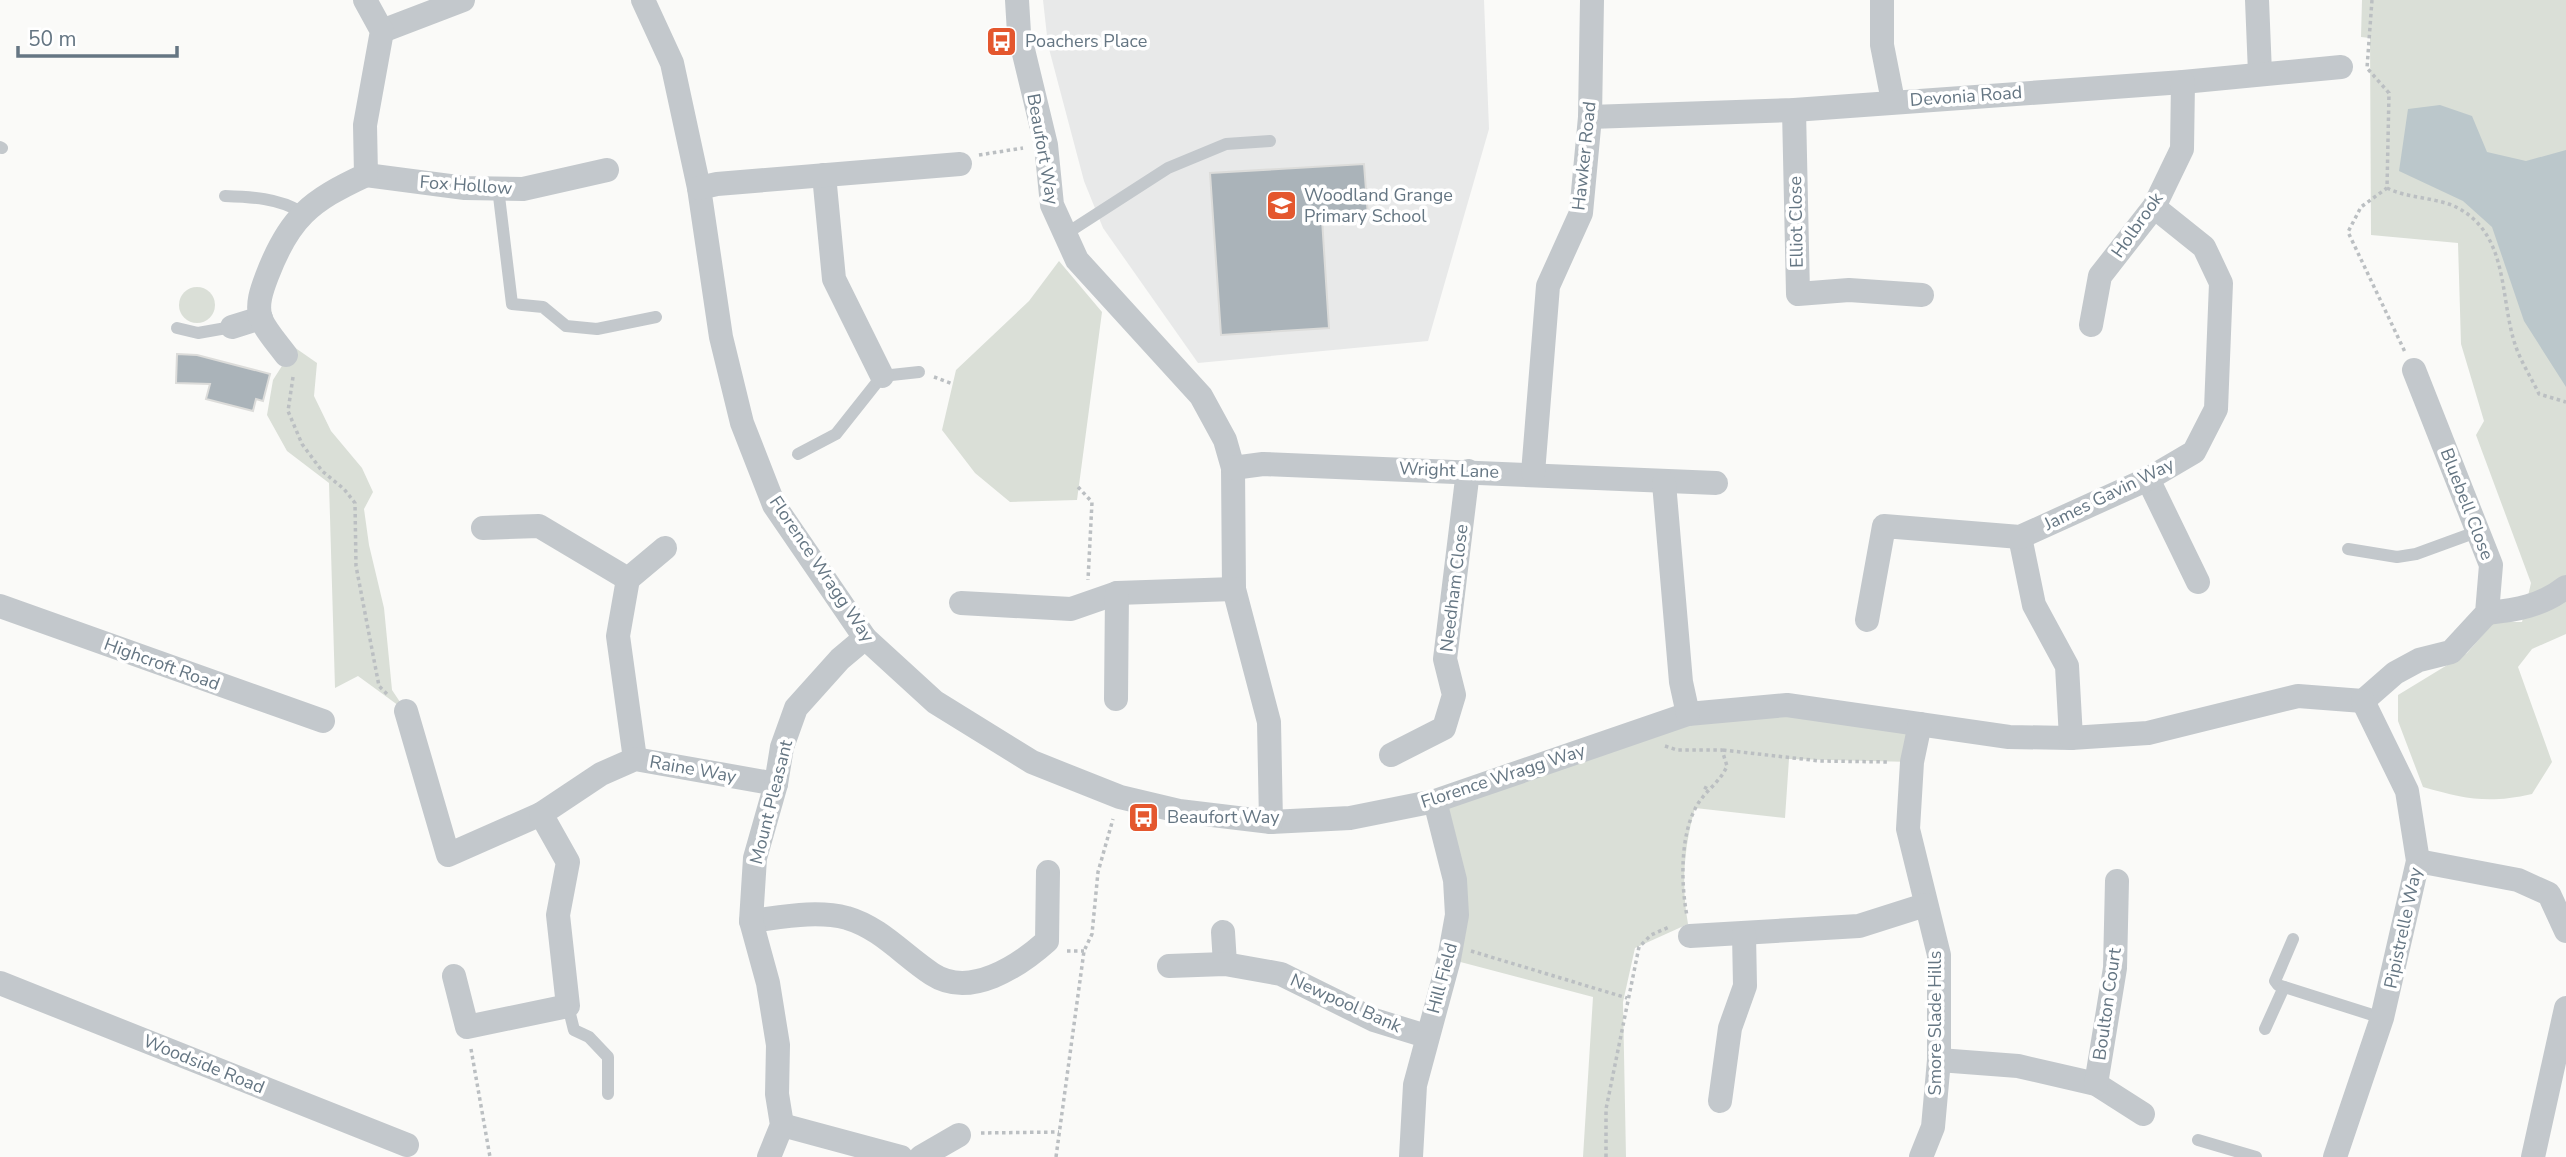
<svg xmlns="http://www.w3.org/2000/svg" width="2566" height="1157" font-family="'Nunito Sans',sans-serif">
<style>
.built{fill:#e8e9e9}
.green{fill:#dadfd7}
.water{fill:#bbc7cb}
.building{fill:#aab3b9;stroke:#dcdcda;stroke-width:2}
.lines{fill:none;stroke-linecap:round;stroke-linejoin:round}
.path{stroke:#bbbfc2;stroke-width:3.5;stroke-dasharray:3.5 3.5;stroke-linecap:butt}
.lane{stroke:#c3c8cc;stroke-width:12}
.street{stroke:#c3c8cc;stroke-width:24}
.labels{text-anchor:middle;dominant-baseline:central;stroke-width:7;stroke-linejoin:round;paint-order:stroke}
.poi-label{font-size:18px;fill:#657683;stroke:#fff;text-anchor:start}
.street-label{font-size:18px;fill:#657683;stroke:#fff}
</style>
<rect width="100%" height="100%" fill="#fafaf8"/>
<polygon class="built" points="1043,0 1484,0 1489,129 1428,341 1198,363 1103,228 1084,181 1048,45"/>
<g class="green">
<path d="M2362 0H2566V634L2532 649 2518 667 2552 762 2532 794C2488 804 2465 799 2423 787L2398 721V695L2467 653 2494 622H2522L2531 583 2476 435 2484 421 2461 344 2458 243 2371 235 2370 38 2361 37Z"/>
<polygon points="1059,261 1102,312 1077,500 1010,502 975,473 942,430 956,370 1029,301"/>
<circle cx="197" cy="305" r="18"/>
<polygon points="294,347 317,363 314,396 331,431 362,468 373,492 364,509 369,545 384,608 392,690 406,711 358,676 335,688 329,483 287,451 267,415 273,380"/>
<path d="M1717 713 1920 724 1912 762 1789 759 1785 818 1695 808C1684 847 1681 885 1688 924L1635 948 1623 1002 1626 1157H1583L1593 997 1449 959 1451 945 1435 801Z"/>
</g>
<polygon class="water" points="2440,105 2472,116 2487,152 2526,161 2566,150 2566,387 2524,321 2492,227 2463,201 2399,171 2408,109"/>
<g class="building">
<polygon points="1364,164 1368,216 1322,219 1329,328 1221,335 1210,173"/>
<polygon points="177,354 197,355 270,374 263,401 256,399 253,411 206,399 210,384 176,383"/>
</g>
<g class="lines">
<g class="path">
<polyline points="2372,0 2367,68 2389,93 2387,188 2361,207 2348,232 2405,352"/>
<polyline points="979,155 1023,148"/>
<path d="M2387 188C2409 199 2437 197 2458 208 2508 235 2500 295 2514 341 2519 359 2531 377 2539 394L2566 402"/>
<polyline points="293,377 288,411 302,444 322,471 344,489 355,503 356,566 379,686 389,696"/>
<polyline points="934,377 953,384"/>
<polyline points="1078,487 1092,502 1088,580"/>
<path d="M1665 746 1677 750H1722L1727 766C1720 783 1703 792 1695 809 1680 838 1681 885 1687 916"/>
<polyline points="1723,750 1820,761 1889,762"/>
<polyline points="1704,787 1710,790"/>
<polyline points="1067,951 1084,951"/>
<polyline points="1471,951 1627,998"/>
<polyline points="471,1049 490,1157"/>
<polyline points="981,1133 1059,1132"/>
<polyline points="1056,1157 1084,951 1092,934 1098,872 1113,819"/>
<polyline points="1606,1157 1606,1109 1639,947 1651,935 1669,927"/>
</g>
<g class="lane">
<polyline points="0,147 2,148"/>
<polyline points="498,188 512,304 543,307 566,326 597,329 656,317"/>
<path d="M225 196C252 197 278 198 301 212"/>
<polyline points="1064,235 1168,168 1226,144 1270,141"/>
<polyline points="177,328 198,333 232,327"/>
<polyline points="798,454 836,434 882,376 919,372"/>
<polyline points="2348,549 2397,557 2416,554 2479,531"/>
<polyline points="2293,939 2275,981 2278,985 2382,1018"/>
<polyline points="568,1006 574,1030 589,1037 608,1057 608,1094"/>
<polyline points="2265,1029 2284,987"/>
<polyline points="2198,1140 2256,1157"/>
</g>
<g class="street">
<polyline points="643,0 672,63 699,188 721,337 742,423 774,505 865,638 935,702 1032,762 1120,797 1179,811 1271,822 1350,818 1435,801 1688,714 1787,705 2009,737 2071,738 2148,733 2298,696 2363,701"/>
<polyline points="1017,0 1019,33 1046,145 1052,205 1077,260 1201,396 1225,440 1233,468 1234,589 1269,722 1271,822"/>
<polyline points="1882,0 1882,45 1893,101"/>
<polyline points="2257,0 2260,73"/>
<polyline points="382,31 463,0"/>
<polyline points="1794,110 1798,294 1849,290 1922,295"/>
<polyline points="1590,117 1794,110 2183,82 2341,67"/>
<polyline points="366,175 465,188 523,189 607,170"/>
<polyline points="824,175 834,279 882,376"/>
<polyline points="699,188 717,184 960,164"/>
<polyline points="2091,325 2100,276 2154,207 2182,149 2183,82"/>
<polyline points="232,327 261,318"/>
<path d="M286 355C278 344 266 331 261 319 256 305 262 289 267 276 289 218 310 201 366 175L365 125 382 31 365 0"/>
<polyline points="1233,468 1263,464 1716,483"/>
<polyline points="1533,473 1548,286 1581,213 1590,117 1592,0"/>
<polyline points="2148,479 2198,582"/>
<polyline points="1664,483 1681,682 1688,714"/>
<polyline points="483,528 539,526 628,579 665,548"/>
<polyline points="2020,537 2034,605 2067,666 2071,738"/>
<polyline points="628,579 618,636 635,759"/>
<polyline points="961,603 1071,609 1117,593 1234,589"/>
<polyline points="0,606 323,721"/>
<path d="M2487 613C2516 610 2542 606 2566 587"/>
<polyline points="1867,620 1884,526 2020,537 2148,479 2194,452 2216,409 2221,283 2204,247 2154,207"/>
<polyline points="1116,699 1117,593"/>
<polyline points="2363,701 2395,673 2419,660 2451,652 2487,613 2491,565 2414,370"/>
<polyline points="406,711 448,855 541,814"/>
<polyline points="1920,724 1912,762 1908,829 1939,955 1939,1060 1933,1127 1921,1157"/>
<polyline points="1391,755 1444,728 1454,695 1445,659 1468,471"/>
<polyline points="2418,861 2518,880 2549,894 2566,931"/>
<path d="M751 921C783 917 816 910 847 918 881 928 903 955 932 974 970 999 1019 966 1047 941L1048 872"/>
<polyline points="1223,932 1225,964"/>
<polyline points="1690,936 1859,926 1925,905"/>
<polyline points="1169,966 1225,964 1281,974 1374,1020 1426,1036"/>
<polyline points="454,976 467,1027 568,1006 558,915 568,862 541,814 601,774 635,759 776,784"/>
<polyline points="0,983 407,1145"/>
<polyline points="1939,1060 2018,1066 2096,1084 2143,1114"/>
<polyline points="2096,1084 2115,968 2117,881"/>
<polyline points="1720,1101 1730,1028 1745,986 1744,934"/>
<polyline points="782,1125 901,1157"/>
<polyline points="769,1157 782,1125 777,1094 778,1045 768,983 751,921 755,858 776,784 782,747 796,708 840,659 865,638"/>
<polyline points="921,1157 959,1135"/>
<polyline points="1411,1157 1415,1085 1449,959 1457,915 1455,880 1435,801"/>
<polyline points="2335,1157 2382,1018 2418,861 2407,791 2363,701"/>
<polyline points="2533,1157 2566,1008"/>
</g>
</g>
<defs>
<symbol id="bus-square" viewBox="-11 -11 22 22"><rect x="-9" y="-9" width="18" height="18" rx="4" fill="#e4572e" stroke="#fff"/><path d="M-5-6H5V4H4V6H2V4H-2V6H-4V4H-5ZM-3.5-4V0h7V-4ZM-3.5 1.2v1.5H-2V1.2ZM2 1.2v1.5H3.5V1.2Z" fill="#fff"/></symbol>
<symbol id="school-square" viewBox="-11 -11 22 22"><rect x="-9" y="-9" width="18" height="18" rx="4" fill="#e4572e" stroke="#fff"/><path d="M0-5L7-2L0 1L-7-2ZM-4 1L0 2.5L4 1V4Q0 6-4 4Z" fill="#fff"/></symbol>
</defs>
<g fill-rule="evenodd">
<use href="#bus-square" x="984" y="24" width="35" height="35"/>
<use href="#school-square" x="1264" y="188" width="35" height="35"/>
<use href="#bus-square" x="1126" y="800" width="35" height="35"/>
</g>
<g class="labels">
<g class="poi-label">
<text x="1025" y="41">Poachers Place</text>
<text x="1304" y="195">Woodland Grange<tspan x="1304" dy="21">Primary School</tspan></text>
<text x="1167" y="817">Beaufort Way</text>
</g>
<g class="street-label">
<text transform="translate(1966 96) rotate(-4)">Devonia Road</text>
<text transform="translate(1043 149) rotate(80)">Beaufort Way</text>
<text transform="translate(1584 156) rotate(-84)">Hawker Road</text>
<text transform="translate(466 185) rotate(4)">Fox Hollow</text>
<text transform="translate(1796 222) rotate(-91)">Elliot Close</text>
<text transform="translate(2137 225) rotate(-55)">Holbrook</text>
<text transform="translate(1449 470) rotate(2)">Wright Lane</text>
<text transform="translate(2109 494) rotate(-26)">James Gavin Way</text>
<text transform="translate(2467 504) rotate(69)">Bluebell Close</text>
<text transform="translate(822 569) rotate(56)">Florence Wragg Way</text>
<text transform="translate(1454 588) rotate(-83)">Needham Close</text>
<text transform="translate(162 664) rotate(20)">Highcroft Road</text>
<text transform="translate(693 769) rotate(10)">Raine Way</text>
<text transform="translate(1503 776) rotate(-18)">Florence Wragg Way</text>
<text transform="translate(771 802) rotate(-76)">Mount Pleasant</text>
<text transform="translate(2403 928) rotate(-78)">Pipistrelle Way</text>
<text transform="translate(1442 978) rotate(-75)">Hill Field</text>
<text transform="translate(1346 1003) rotate(24)">Newpool Bank</text>
<text transform="translate(2107 1004) rotate(-82)">Boulton Court</text>
<text transform="translate(1935 1023) rotate(-90)">Smore Slade Hills</text>
<text transform="translate(204 1064) rotate(22)">Woodside Road</text>
</g>
</g>
<path d="M18 46v10h159v-10" fill="none" stroke="#657683" stroke-width="3.5"/>
<text x="28" y="46" font-size="21" fill="#657683" stroke="#ffffff" stroke-width="5" paint-order="stroke">50 m</text>
</svg>
